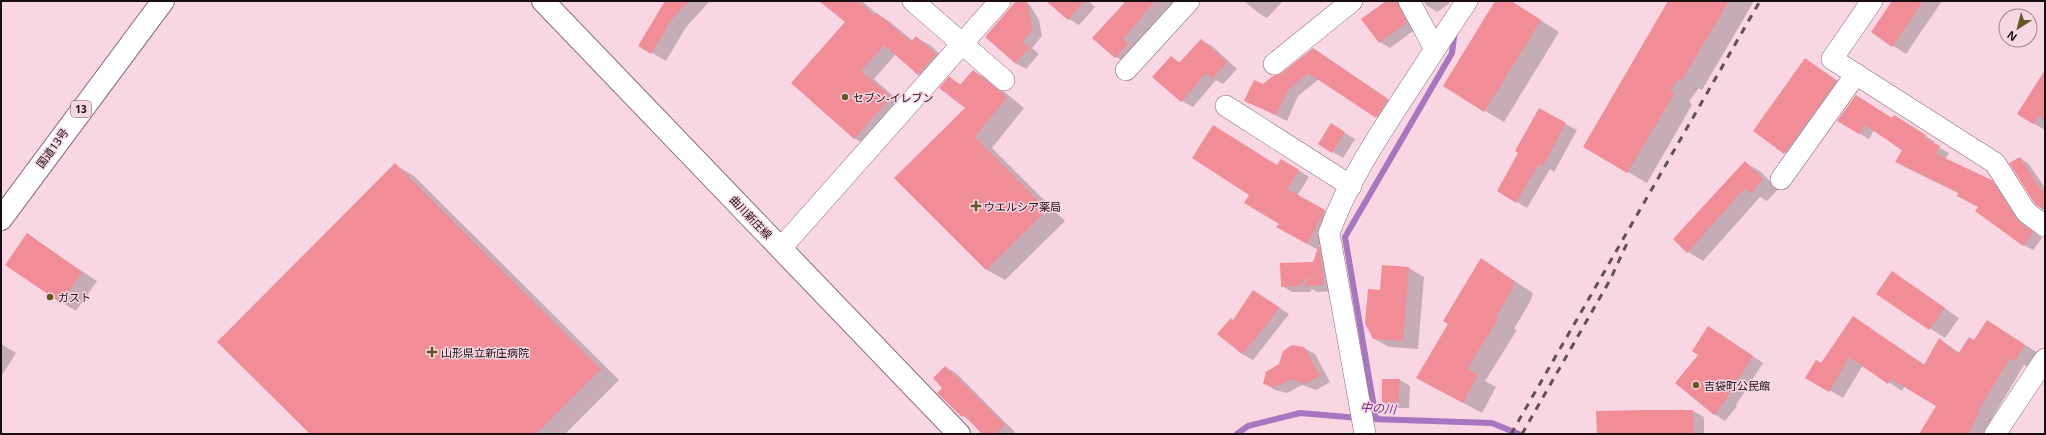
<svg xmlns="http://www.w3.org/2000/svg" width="2046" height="435" font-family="'Noto Sans','Noto Sans JP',sans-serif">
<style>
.shadow{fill:#0003}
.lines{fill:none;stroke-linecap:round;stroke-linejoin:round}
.stream{stroke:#a876c0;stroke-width:6}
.building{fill:#f18d97}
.minor-casing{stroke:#8a6d78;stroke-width:22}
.major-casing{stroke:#8a6d78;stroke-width:24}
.highway-casing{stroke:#8a6d78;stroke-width:24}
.minor{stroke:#fff;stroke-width:21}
.major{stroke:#fff;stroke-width:22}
.highway{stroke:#fff;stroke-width:22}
.rail{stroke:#625057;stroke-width:3;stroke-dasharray:7 7;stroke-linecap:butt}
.poi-dot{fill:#665825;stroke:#f8d7e3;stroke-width:1.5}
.labels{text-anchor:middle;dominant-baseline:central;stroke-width:3;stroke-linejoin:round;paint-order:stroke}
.shield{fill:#f8d7e3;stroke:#5b4a51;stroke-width:1}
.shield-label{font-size:10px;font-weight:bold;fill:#180e12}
.poi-label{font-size:11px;fill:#180e12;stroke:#f8d7e3;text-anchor:start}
.street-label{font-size:11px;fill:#180e12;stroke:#f8d7e3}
.water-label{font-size:12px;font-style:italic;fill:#70318b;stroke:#f8d7e3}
</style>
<rect width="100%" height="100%" fill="#f8d7e3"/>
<g class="shadow">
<polygon points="666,1 710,1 686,27 666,61 639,45"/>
<polygon points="820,1 862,1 877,14 890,22 913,41 916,38 930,45 949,62 932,82 918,74 896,54 874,79 904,106 868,146 854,138 846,22"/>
<polygon points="1018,1 1024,1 1030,5 1039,20 1042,36 1032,48 1039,54 1026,69 1015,63 986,37"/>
<polygon points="1048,1 1088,1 1095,7 1079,25 1069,19"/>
<polygon points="1122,1 1175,1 1129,65 1116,57 1094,38 1125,3"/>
<polygon points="1244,1 1283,1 1267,18 1257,12"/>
<polygon points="1387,1 1397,1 1402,4 1417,28 1390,48 1380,42"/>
<polygon points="1424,1 1449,1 1450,3 1437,12 1426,5"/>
<polygon points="1496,1 1511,1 1559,32 1504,122 1485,111"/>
<polygon points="1670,1 1754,1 1702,90 1699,88 1689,101 1692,105 1647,183 1584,146"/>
<polygon points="1894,1 1942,1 1906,54 1872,32"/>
<polygon points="1201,40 1212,46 1237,69 1223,84 1216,80 1193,107 1182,101 1171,57 1181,63"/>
<polygon points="1313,49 1398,106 1387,123 1319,79 1298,96 1287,121 1245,100"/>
<polygon points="1805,59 1851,90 1800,162 1754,131"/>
<polygon points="973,71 991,81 1024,108 992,148 1065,221 1005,280 987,270 896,178 966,108 949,78 962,85"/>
<polygon points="2045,72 2045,130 2033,123"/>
<polygon points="1539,110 1577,130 1554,172 1550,169 1527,208 1498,190 1519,153"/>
<polygon points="1892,119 1903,122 1935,142 1933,144 1949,153 1945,160 2001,187 2026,225 2042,238 2033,250 2023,245 1979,207 1874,130 1869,139 1839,121"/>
<polygon points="1341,131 1355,139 1343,158 1333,152"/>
<polygon points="2020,158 2029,164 2045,188 2045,209"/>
<polygon points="1745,163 1760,171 1778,189 1767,201 1760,197 1703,261 1688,252"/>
<polygon points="395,165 414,176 619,380 565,434 311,434"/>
<polygon points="1277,166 1292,166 1309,177 1297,196 1335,217 1319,246 1329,252 1335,291 1317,292 1312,289 1310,292 1292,292 1282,286 1314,263 1318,250 1278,227 1280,223"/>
<polygon points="27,235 97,281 76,311 61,302"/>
<polygon points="1481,259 1533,293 1531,300 1514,329 1517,330 1485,381 1496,387 1482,413 1417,378 1450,324"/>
<polygon points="1409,268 1424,277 1418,349 1389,347 1373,338 1381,291"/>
<polygon points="1892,273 1959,318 1945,338 1878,294"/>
<polygon points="1264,298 1289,314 1253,360 1242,354 1234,321"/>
<polygon points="1854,318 1925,365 1939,339 1960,353 1974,341 2000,329 2038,353 2029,368 2024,365 1991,420 1993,421 1985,434 1920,434 1937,406 1905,386 1902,391 1863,365 1843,398 1807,377 1821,364"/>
<polygon points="1719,333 1763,363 1736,405 1737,406 1725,421 1714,414"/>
<polygon points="1,344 16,353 2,375 1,375"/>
<polygon points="1304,348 1315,354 1330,382 1316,390 1302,385 1287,393 1275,390 1265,384"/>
<polygon points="945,367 956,373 1015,432 1013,434 983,434 971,421 963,416 944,388"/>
<polygon points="1400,380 1410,386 1409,408 1394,408 1383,402"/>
<polygon points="1693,411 1704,417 1704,434 1598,434"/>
</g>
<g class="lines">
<g class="stream">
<polyline points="1372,419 1492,423 1519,434"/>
<polyline points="1376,419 1345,237 1452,53 1455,30"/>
<polyline points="1237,434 1248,426 1300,413 1359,418"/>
</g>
</g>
<g class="building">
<polygon points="665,1 689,1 672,19 651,54 638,46"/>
<polygon points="819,1 858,1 874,15 877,13 911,42 916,36 936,54 918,75 884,45 861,71 891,97 854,139 791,83 845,22"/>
<polygon points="1016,1 1027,1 1032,30 1022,42 1029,48 1015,63 985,37"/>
<polygon points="1046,1 1084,1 1068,20"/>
<polygon points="1126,1 1155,1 1123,39 1128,44 1115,58 1092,38"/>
<polygon points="1386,1 1397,1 1407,22 1379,43 1361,19"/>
<polygon points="1495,1 1511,1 1541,20 1484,112 1443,86"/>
<polygon points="1668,1 1729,1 1682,80 1680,78 1670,90 1674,94 1627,173 1583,147"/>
<polygon points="1892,1 1923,1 1892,47 1871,32"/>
<polygon points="1201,39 1227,62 1212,79 1206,73 1181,102 1152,77 1171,56 1179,63"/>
<polygon points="1313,48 1388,99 1376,118 1308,73 1288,90 1276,115 1244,101 1254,80 1263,84 1273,76 1282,73"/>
<polygon points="1805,58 1837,81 1784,154 1753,131"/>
<polygon points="973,70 1007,97 975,137 1047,210 986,270 894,178 965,108 939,88 949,76 960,85"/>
<polygon points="2045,70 2045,121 2038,116 2033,124 2017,114"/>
<polygon points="1856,95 1892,118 1894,115 1926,135 1924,138 1940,146 1936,154 1992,180 2016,219 2033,232 2023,246 1975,211 1978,207 1957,196 1958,193 1895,162 1902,150 1865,125 1859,134 1837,121"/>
<polygon points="1539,108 1566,123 1543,166 1539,164 1516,203 1497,191 1518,153 1515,151"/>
<polygon points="1331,123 1345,132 1332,153 1318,144"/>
<polygon points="1213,125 1277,165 1281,159 1299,170 1287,189 1325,210 1307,244 1276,227 1279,224 1244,203 1249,195 1192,158"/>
<polygon points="2020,157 2041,190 2045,193 2045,211 2035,204 2009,163"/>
<polygon points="1745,161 1763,179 1751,193 1745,188 1687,253 1673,239"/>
<polygon points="395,163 601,369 536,434 310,434 217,342"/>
<polygon points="27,233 82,272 61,303 5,265"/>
<polygon points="1319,245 1324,285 1305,286 1309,275 1299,286 1281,287 1280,263 1313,262"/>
<polygon points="1481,258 1514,281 1512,289 1496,317 1498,319 1467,369 1478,375 1463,403 1416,378 1448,324 1443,321"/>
<polygon points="1382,265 1409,267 1403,341 1373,339 1365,323 1368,289 1380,290"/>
<polygon points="1892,271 1945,308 1929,330 1876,294"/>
<polygon points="1253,290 1279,307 1269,322 1242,354 1217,334 1231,318 1233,320"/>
<polygon points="1853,316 1924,365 1939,338 1958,354 1969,337 1974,340 1987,320 2025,345 2015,361 2010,358 1978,411 1980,412 1968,434 1919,434 1936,406 1891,379 1888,384 1849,357 1829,392 1805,378 1816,360 1821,363"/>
<polygon points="1708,326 1753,356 1726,398 1727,399 1714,415 1675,383 1698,355 1692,351"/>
<polygon points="1292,345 1304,347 1320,376 1304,384 1291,379 1275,387 1263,384 1266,372 1279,364 1283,351"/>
<polygon points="945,366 1005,425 996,434 982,434 964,415 962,417 937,393 942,388 933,378"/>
<polygon points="1382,379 1400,379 1398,402 1382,402"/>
<polygon points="1646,410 1693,410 1694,434 1597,434 1596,411"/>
</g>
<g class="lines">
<defs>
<g id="minor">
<polyline points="913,1 1004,80"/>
<polyline points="1872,1 1832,59 1995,163 2026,212 2045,226"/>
<polyline points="1435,49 1467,1"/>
<polyline points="1274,64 1352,1"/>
<polyline points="1126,70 1189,1"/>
<polyline points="1226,106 1351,186"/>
<polyline points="1781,179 1856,74"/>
<polyline points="781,248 1000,1"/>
<path d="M1365 434 1329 233C1353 167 1398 108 1435 49L1409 1"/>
<polyline points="1995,434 2045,359"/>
</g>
<polyline id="major" points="543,1 959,434"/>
<polyline id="highway" points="1,219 163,1"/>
</defs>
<use href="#minor" class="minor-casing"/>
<use href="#major" class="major-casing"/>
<use href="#highway" class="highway-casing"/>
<use href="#minor" class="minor"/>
<use href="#major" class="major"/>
<use href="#highway" class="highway"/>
<g class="rail">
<polyline points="1511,434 1760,1"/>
<polyline points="1522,434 1610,280 1629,239"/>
</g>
</g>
<g class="poi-dot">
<circle cx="845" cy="97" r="4"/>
<path d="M974 200h4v4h4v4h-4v4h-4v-4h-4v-4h4z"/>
<circle cx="50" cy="297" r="4"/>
<path d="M430 346h4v4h4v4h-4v4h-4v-4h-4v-4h4z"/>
<circle cx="1696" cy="385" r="4"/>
</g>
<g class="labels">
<rect class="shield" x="71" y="101" width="20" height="16" rx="3"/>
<g class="shield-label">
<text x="81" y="109">13</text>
</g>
<g class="poi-label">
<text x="853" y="97">セブン-イレブン</text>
<text x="984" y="206">ウエルシア薬局</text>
<text x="58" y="297">ガスト</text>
<text x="441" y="352">山形県立新庄病院</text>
<text x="1704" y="385">吉袋町公民館</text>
</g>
<g class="street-label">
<text transform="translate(52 148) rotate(-54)">国道13号</text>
<text transform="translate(751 217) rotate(46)">曲川新庄線</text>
</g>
<g class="water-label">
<text transform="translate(1378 408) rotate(4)">中の川</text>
</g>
</g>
<rect width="2046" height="435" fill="none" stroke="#180e12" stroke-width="4"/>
<g transform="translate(2018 28) rotate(216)"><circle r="19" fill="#f8d7e3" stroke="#9e878f"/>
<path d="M0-3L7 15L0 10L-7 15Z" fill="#665825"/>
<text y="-6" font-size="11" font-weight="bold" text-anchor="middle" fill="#180e12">N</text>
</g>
</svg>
